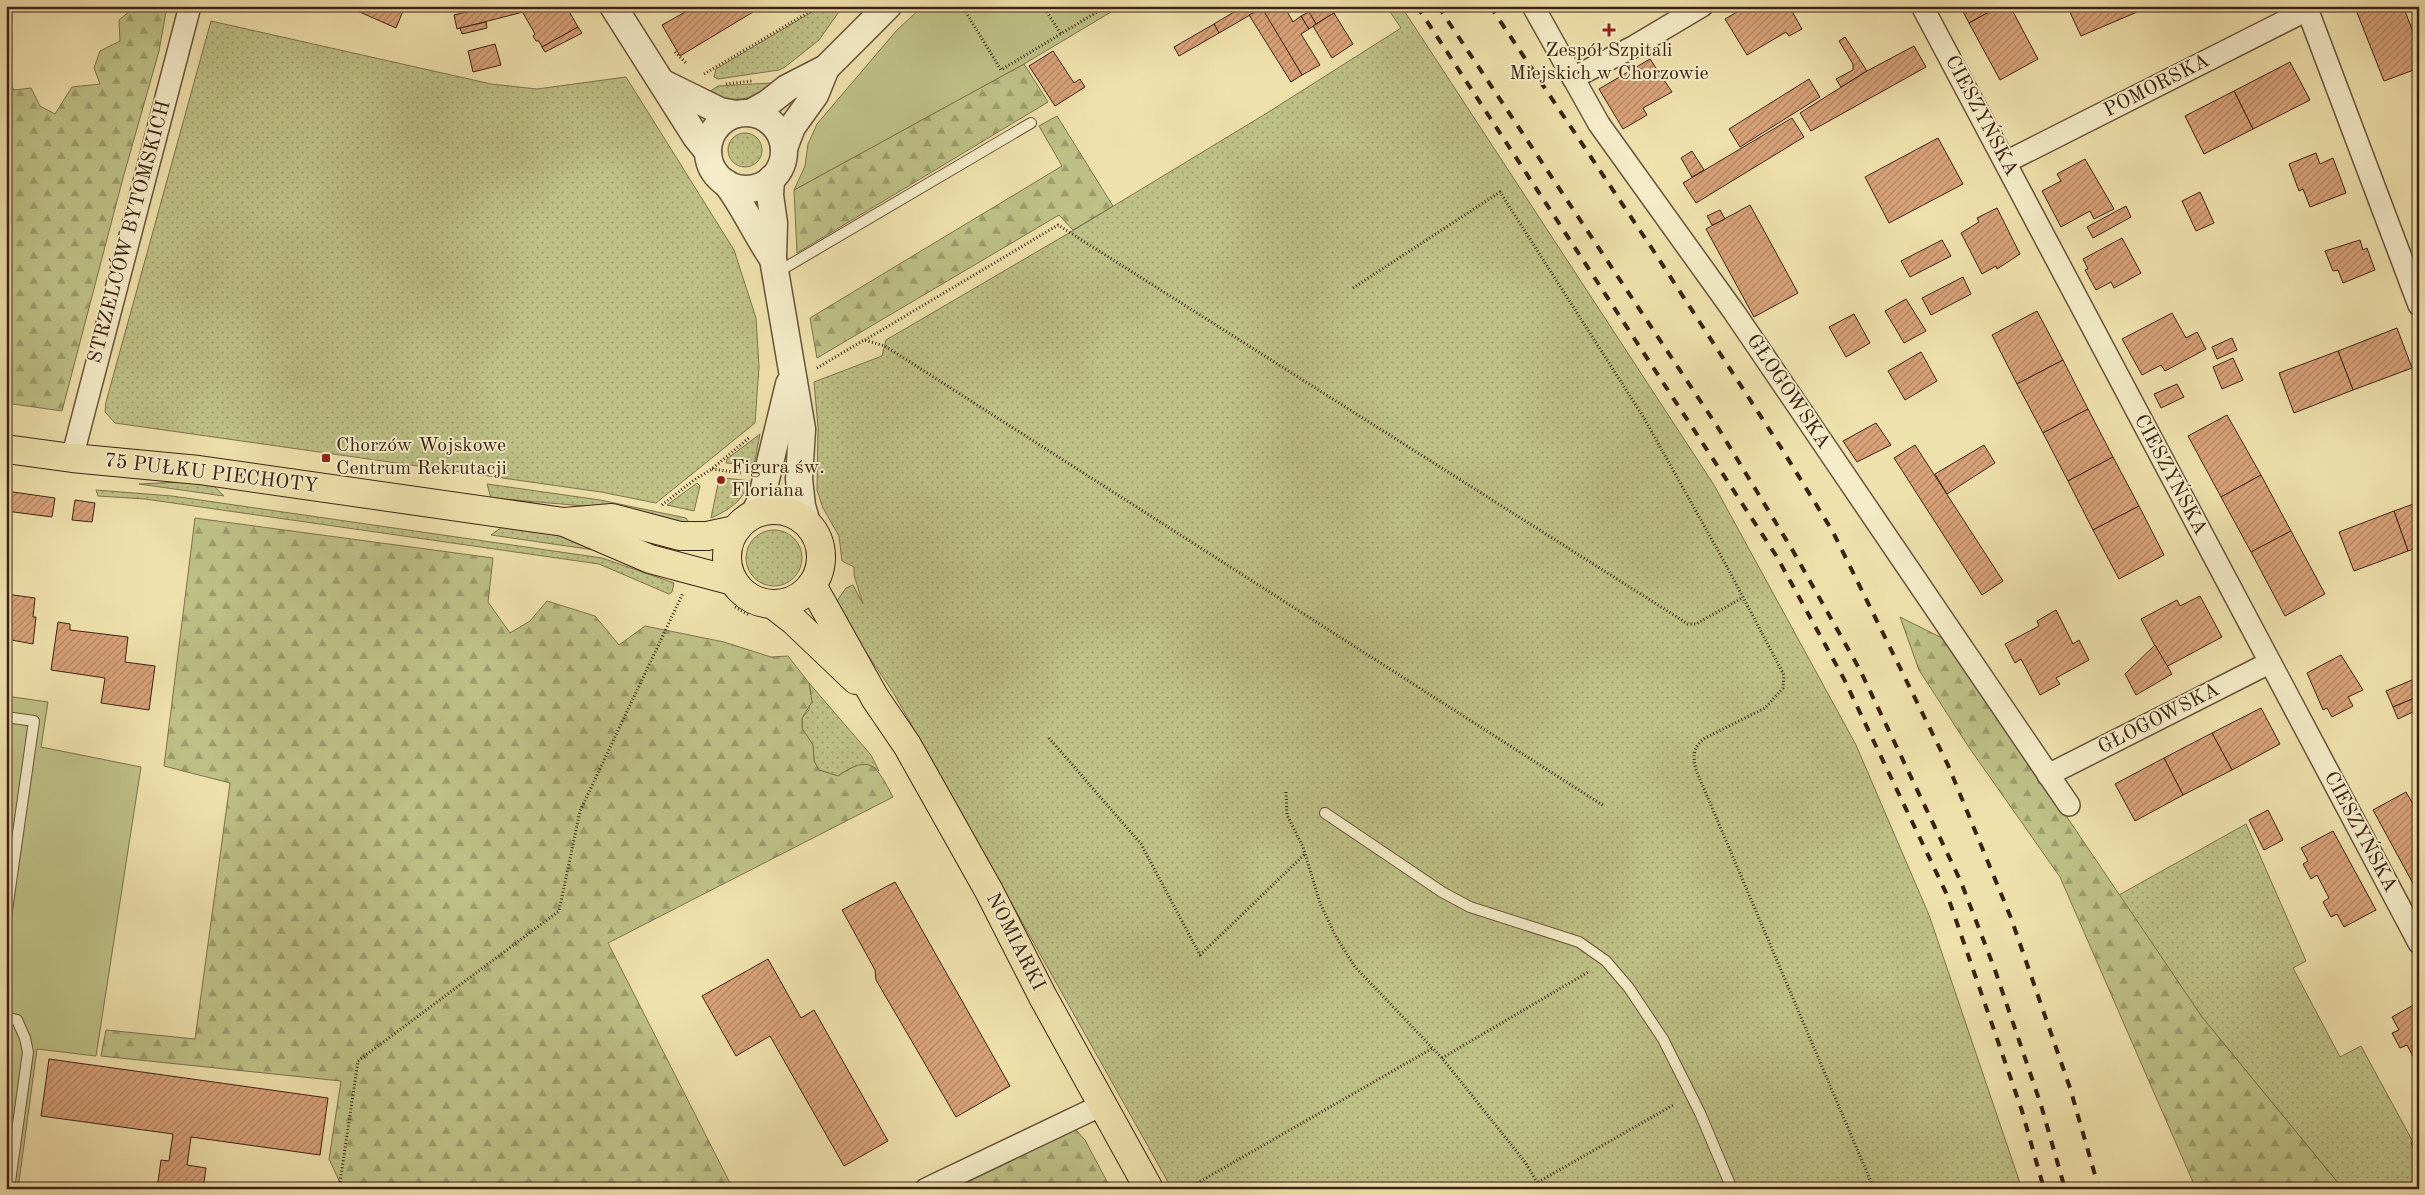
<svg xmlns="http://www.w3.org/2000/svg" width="2425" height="1195" font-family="'Old Standard TT',serif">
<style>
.grass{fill:url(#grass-dots);stroke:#7e714e}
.forest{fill:url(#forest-firs);stroke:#7e714e}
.park{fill:#bec186;stroke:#7e714e}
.building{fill:url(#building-hatch);stroke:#3e2115}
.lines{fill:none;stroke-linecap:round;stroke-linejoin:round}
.service-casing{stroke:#6a513b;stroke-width:12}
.minor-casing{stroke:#6a513b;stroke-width:24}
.tertiary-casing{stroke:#6a513b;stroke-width:29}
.primary-casing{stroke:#3e2115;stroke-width:30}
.path{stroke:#3e2115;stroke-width:3;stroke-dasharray:1 2.5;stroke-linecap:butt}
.service{stroke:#f5ecc9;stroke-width:10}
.minor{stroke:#f5ecc9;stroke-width:21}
.tertiary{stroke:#f5ecc9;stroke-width:26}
.primary{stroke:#efe1ac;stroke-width:28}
.rail{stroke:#3e2115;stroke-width:4;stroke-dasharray:9 9;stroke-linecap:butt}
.poi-dot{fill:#8f2418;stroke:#f5ecc9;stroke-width:2}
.labels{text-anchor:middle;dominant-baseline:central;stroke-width:4;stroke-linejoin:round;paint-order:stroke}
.poi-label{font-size:20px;fill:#3e2115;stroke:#f5ecc9;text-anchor:start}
.street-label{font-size:20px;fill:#3e2115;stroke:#f5ecc9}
</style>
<defs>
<pattern id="grass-dots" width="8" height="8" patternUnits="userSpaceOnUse" patternTransform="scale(1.25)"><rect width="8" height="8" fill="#bec186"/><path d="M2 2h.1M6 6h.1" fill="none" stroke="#9c9c6c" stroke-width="1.8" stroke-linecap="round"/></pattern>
<pattern id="forest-firs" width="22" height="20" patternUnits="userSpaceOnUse" patternTransform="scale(1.25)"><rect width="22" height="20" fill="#bec186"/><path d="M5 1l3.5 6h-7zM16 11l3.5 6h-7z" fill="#9c9c6c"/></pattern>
<pattern id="building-hatch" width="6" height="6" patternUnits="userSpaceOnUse" patternTransform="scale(1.25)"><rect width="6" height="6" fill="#d9a279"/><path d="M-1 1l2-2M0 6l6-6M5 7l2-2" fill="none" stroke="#b18462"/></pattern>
</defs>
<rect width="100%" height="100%" fill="#efe1ac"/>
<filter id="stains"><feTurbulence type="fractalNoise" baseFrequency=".004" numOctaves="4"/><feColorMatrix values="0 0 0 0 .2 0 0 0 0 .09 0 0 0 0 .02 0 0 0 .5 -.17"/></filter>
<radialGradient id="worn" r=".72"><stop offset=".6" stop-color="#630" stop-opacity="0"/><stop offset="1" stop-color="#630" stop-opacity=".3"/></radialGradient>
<g class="grass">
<polygon points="822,6 843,6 819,40 785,67 779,70 718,79 714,77 716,69"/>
<polygon points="1386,6 1401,6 1714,485 1856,745 1929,915 2022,1189 1172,1189 893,692 834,605 846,588 853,585 863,604 854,575 854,567 842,561 839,536 823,508 817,490 818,427 814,382 882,356 886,340 1069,233 1267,113 1401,28"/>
<polygon points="211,21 491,84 537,89 626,77 734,250 756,318 759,367 755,423 656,503 601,492 115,423 105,412 106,402"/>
<path d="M771 83 774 87C751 99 733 105 709 92L718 86Z"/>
<circle cx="745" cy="150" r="17"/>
<polygon points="760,434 754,465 726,463 727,459"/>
<path d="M725 478 750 481C743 501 729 510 711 518L718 484Z"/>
<polygon points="180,482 213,485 224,496 139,484"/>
<polygon points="697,483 700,486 694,511 667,505"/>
<polygon points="487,484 600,500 686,518 690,524 608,508 491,498"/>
<polygon points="96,490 172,496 602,558 674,583 672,592 669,594 599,564 145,499 98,496"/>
<path d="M502 527C538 532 575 535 608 552L491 535Z"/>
<circle cx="774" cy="558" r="28"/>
<path d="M809 683 871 755 879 771C864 759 853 766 838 776L819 770 814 761 813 745 802 729V718L809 710 811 693Z"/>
<polygon points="2246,824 2306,961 2293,968 2340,1057 2361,1046 2419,1153 2419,1189 2343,1189 2202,1017 2119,895"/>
</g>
<g class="forest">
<polygon points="136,6 167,6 159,51 123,178 62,411 6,403 6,77 14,90 31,88 40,106 55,114 72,87 100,84 94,68 100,51 120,41 119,20"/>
<polygon points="1024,64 1048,102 797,253 794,190"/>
<polygon points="1057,116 1113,206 1073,230 1059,215 817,358 810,318 1062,166 1039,126"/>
<path d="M195 518 493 558 488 602 510 633 530 621 547 601 595 616 619 645 645 626 724 642 771 657 788 656 809 683 812 702 802 718V728L813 745 814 761 819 770 838 776C872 753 876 766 893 797L608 943 733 1189H639L634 1182 621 1189H343L329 1159 341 1081 101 1056 106 1030 195 1039 230 783 164 766Z"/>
<polygon points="1900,617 1948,641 2202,1017 2343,1189 2196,1189 2060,877 1968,746 1919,670"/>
<polygon points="1075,1129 1085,1140 1111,1189 954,1189"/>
</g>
<g class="park">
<polygon points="923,6 1121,6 1024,64 794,190 805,166 808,144 817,124 897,30"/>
<polygon points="6,696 48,702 41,747 141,767 96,1056 37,1049 18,1189 6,1189"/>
</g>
<g class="building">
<polygon points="346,6 405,6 396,28"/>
<polygon points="491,6 519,6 523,12 457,29 454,15"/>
<polygon points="519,6 566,6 578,27 542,47 539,41 536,41 533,36 535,34"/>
<polygon points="696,6 750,6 753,12 680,56 662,25"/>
<polygon points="1244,6 1260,6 1262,8 1219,33 1214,24"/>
<polygon points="1260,6 1284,6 1293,22 1301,16 1309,29 1301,34 1320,65 1302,75"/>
<polygon points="1305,6 1330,6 1334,13 1316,24"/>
<polygon points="1747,6 1789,6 1802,29 1789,36 1786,32 1747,55 1725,19"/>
<polygon points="1960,6 2000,6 1969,23"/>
<polygon points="2000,6 2010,6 2038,59 2000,80 1969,23"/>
<polygon points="2067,6 2134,6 2137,12 2081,36"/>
<polygon points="2367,6 2403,6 2419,47 2419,68 2384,81 2356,10"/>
<polygon points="1262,8 1302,75 1291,82 1249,15"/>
<polygon points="1309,12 1316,24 1309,29 1301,16"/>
<polygon points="1334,13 1353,44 1332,58 1313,26"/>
<polygon points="486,22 487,28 462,34 460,28"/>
<polygon points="1214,24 1219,33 1179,56 1174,47"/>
<polygon points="578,27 582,33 545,52 542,47"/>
<polygon points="1845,37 1867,71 1841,87 1836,79 1853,70 1853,64 1839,41"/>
<polygon points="495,44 501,65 473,72 468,51"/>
<polygon points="1914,46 1926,67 1811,131 1800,113 1867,71"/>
<polygon points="1053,51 1074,83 1080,79 1085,87 1055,106 1029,66"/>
<polygon points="1650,59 1672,92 1643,108 1647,115 1623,129 1599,89"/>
<polygon points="2290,62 2310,100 2253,129 2234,91"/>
<polygon points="1809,79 1820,97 1740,147 1729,129"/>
<polygon points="2234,91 2253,129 2204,154 2185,116"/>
<polygon points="1792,118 1804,137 1696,203 1683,183"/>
<polygon points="1938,138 1963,184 1889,223 1865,177"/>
<polygon points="1692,151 1704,170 1692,177 1681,158"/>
<polygon points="2316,153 2320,164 2333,158 2346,193 2310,207 2303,189 2299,191 2289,164"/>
<polygon points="2085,159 2114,209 2094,219 2090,211 2061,227 2042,191 2061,181 2057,174"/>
<polygon points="2200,192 2214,223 2196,231 2182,201"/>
<polygon points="1750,205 1798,293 1754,317 1706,229"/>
<polygon points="2126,206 2131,217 2093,238 2087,227"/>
<polygon points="1997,208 2020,254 1997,269 1996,266 1982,274 1961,233 1979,222 1977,218"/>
<polygon points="1720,210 1725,219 1712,225 1707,216"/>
<polygon points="2122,238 2141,273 2114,288 2111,282 2096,290 2085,270 2088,269 2083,259"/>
<polygon points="1942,240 1951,256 1910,277 1901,261"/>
<polygon points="2360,240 2363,250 2367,248 2375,270 2343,283 2338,270 2333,271 2325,251"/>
<polygon points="1963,277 1971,294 1931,315 1922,298"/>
<polygon points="1906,299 1926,331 1904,343 1885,311"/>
<polygon points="2037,311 2063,360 2017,384 1992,335"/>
<polygon points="2172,313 2186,338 2197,332 2206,349 2165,371 2161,365 2142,375 2122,339"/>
<polygon points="1854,314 1870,343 1846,357 1829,327"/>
<polygon points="2397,328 2412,368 2353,390 2338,351"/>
<polygon points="2232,338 2237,350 2217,359 2212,347"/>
<polygon points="2338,351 2353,390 2294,413 2279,373"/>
<polygon points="1921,352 1937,381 1905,400 1888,371"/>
<polygon points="2233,358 2243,380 2222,389 2213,367"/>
<polygon points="2063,360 2088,409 2043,433 2017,384"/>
<polygon points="2177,384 2184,397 2161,408 2154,394"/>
<polygon points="2088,409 2113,457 2068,481 2043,433"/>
<polygon points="2227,415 2261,475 2221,497 2188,436"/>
<polygon points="1876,423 1891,445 1857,462 1843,441"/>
<polygon points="1915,445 2003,581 1982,595 1894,458"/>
<polygon points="1984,445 1995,463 1947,494 1935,474"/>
<polygon points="2113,457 2139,506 2093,530 2068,481"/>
<polygon points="2261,475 2291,531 2251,552 2221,497"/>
<polygon points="6,491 55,498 52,517 6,511"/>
<polygon points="75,500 95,503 92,522 72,520"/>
<polygon points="2419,502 2419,547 2408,551 2394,511"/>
<polygon points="2139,506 2164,555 2119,579 2093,530"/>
<polygon points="2394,511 2408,551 2354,571 2339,532"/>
<polygon points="2291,531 2325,594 2285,616 2251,552"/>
<polygon points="6,594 35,598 33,617 36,617 33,644 6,639"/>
<polygon points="2200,596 2222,637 2166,667 2141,619 2177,600 2180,606"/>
<polygon points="2056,610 2073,644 2079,640 2089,660 2056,678 2060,684 2040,695 2021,659 2015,663 2005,644 2039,626 2037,621"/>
<polygon points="58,622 70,624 70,630 128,637 125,662 155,666 149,710 101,703 105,678 51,670"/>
<polygon points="2155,645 2172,674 2136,695 2125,674"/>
<polygon points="2341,655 2363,690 2348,697 2353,706 2332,717 2327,708 2323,710 2307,673"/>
<polygon points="2419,677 2419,696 2393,707 2386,691"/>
<polygon points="2415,698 2419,709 2398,719 2393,707"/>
<polygon points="2261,708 2280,744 2232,770 2212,733"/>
<polygon points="2212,733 2232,770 2183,795 2164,758"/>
<polygon points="2164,758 2183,795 2135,821 2115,784"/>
<polygon points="2406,792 2413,804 2419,801 2419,887 2416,889 2373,810"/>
<polygon points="2268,810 2283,840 2264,850 2249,820"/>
<polygon points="2333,831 2376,910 2344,927 2337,914 2331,917 2323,902 2329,898 2317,875 2311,879 2303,864 2308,861 2301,848"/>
<polygon points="895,882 1010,1086 956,1117 876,980 875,970 842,910"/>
<polygon points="768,959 801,1018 814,1010 888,1141 844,1166 770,1036 736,1056 702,996"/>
<polygon points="2419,1002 2419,1068 2407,1045 2400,1048 2392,1033 2399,1030 2392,1017"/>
<polygon points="49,1059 328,1098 320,1155 191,1137 187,1165 206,1168 203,1189 157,1189 161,1160 169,1161 173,1134 41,1116"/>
<polygon points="2419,1139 2419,1160 2411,1143"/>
</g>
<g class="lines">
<defs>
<g id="service">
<polyline points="776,273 1031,123"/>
<polyline points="6,717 34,721 6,917"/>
<polyline points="1325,813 1442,892 1470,907 1579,942 1606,961 1629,988 1663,1039 1700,1113 1732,1189"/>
<polyline points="6,1018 17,1020 25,1038 28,1052 9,1189"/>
</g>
<g id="minor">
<polyline points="1533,6 1599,124 1734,312 2069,805"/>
<polyline points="1922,6 2419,943"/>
<polyline points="2306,6 2419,305"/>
<polyline points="1573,78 1633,47 1702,6"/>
<polyline points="2006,162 2307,10"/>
<polyline points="72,458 190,6"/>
<polyline points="2048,775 2269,663"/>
<polyline points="926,1189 1102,1105"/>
</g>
<g id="tertiary">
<polyline points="613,6 696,137 708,152"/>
<polyline points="663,83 720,111 736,114"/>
<polyline points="750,113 768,103 787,88 826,68 888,6"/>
<circle cx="746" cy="151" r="38"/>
<polyline points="784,148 792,127 815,95 826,68"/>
<polyline points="771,179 770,195 774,223 773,259 802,429 799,479 802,506 807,523"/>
<path d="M726 183C744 206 756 235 773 259"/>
<polyline points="754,514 761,500 789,384"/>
</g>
<g id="primary">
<polyline points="6,449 72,458 199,470 564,522 612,518 680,536 707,536 735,530"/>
<circle cx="774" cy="557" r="47"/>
<polyline points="566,523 650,559 733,581"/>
<polyline points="812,585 875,698 907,745 989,891 1043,997 1149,1189"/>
<polyline points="772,604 794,621 856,680"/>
</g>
</defs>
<use href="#service" class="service-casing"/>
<use href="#minor" class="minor-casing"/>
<use href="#tertiary" class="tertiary-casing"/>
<use href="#primary" class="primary-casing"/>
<g class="path">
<polyline points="962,6 1001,70 1107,6"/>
<polyline points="1043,6 1061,34"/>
<polyline points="675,52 687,64"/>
<polyline points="704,74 819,6"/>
<polyline points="726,84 752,81"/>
<path d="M1353 288 1500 192 1644 418 1726 565 1784 675 1783 688 1765 708 1705 738C1692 748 1693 756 1696 770L1874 1189"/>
<polyline points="865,340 1058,225 1688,624 1696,624 1742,598"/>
<polyline points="817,368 864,340 885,346 1604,806"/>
<polyline points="712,469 741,473"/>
<polyline points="662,505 694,480 712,469 750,437"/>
<polyline points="735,607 749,615"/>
<polyline points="1049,738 1141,844 1200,955 1305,854"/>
<polyline points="1286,792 1287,815 1303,847 1320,903 1335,935 1355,967 1442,1058 1525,1162 1541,1189"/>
<polyline points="1442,1058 1590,971"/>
<polyline points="1194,1185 1433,1048"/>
<polyline points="339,1189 358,1061 559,911 580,811 683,593"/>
<polyline points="1526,1189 1675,1104"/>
</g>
<use href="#service" class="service"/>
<use href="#minor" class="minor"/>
<use href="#tertiary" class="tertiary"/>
<use href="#primary" class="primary"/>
<g class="rail">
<polyline points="1417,6 1777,557 1844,679 1948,897 2022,1111 2044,1189"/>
<polyline points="1438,6 1717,426 1793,551 1860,670 1961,882 1995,970 2041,1105 2065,1189"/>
<polyline points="1490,6 1651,247 1780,446 1833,532 1948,765 2011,918 2070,1088 2099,1189"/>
</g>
</g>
<g class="poi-dot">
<path d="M1606.5 22.5h5v5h5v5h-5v5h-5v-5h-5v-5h5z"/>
<rect x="321" y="453" width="10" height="10" rx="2.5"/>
<circle cx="721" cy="480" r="5"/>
</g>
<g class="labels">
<g class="poi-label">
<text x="1609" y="51" text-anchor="middle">Zespół Szpitali<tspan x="1609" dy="23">Miejskich w Chorzowie</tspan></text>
<text x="336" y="446">Chorzów Wojskowe<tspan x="336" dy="23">Centrum Rekrutacji</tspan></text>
<text x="731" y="468">Figura św.<tspan x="731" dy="23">Floriana</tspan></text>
</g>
<g class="street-label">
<text transform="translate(2157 86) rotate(-27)">POMORSKA</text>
<text transform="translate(1981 116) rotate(62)">CIESZYŃSKA</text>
<text transform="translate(130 232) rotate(-75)">STRZELCÓW BYTOMSKICH</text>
<text transform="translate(1788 392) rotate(56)">GŁOGOWSKA</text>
<text transform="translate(211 474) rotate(7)">75 PUŁKU PIECHOTY</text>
<text transform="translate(2170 475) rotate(62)">CIESZYŃSKA</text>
<text transform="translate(2159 719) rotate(-27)">GŁOGOWSKA</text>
<text transform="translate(2360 832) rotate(62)">CIESZYŃSKA</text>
<text transform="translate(1015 942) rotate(63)">NOMIARKI</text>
</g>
</g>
<rect width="2425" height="1195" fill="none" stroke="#efe1ac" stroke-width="25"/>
<rect x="8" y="8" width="2410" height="1180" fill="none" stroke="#3e2115" stroke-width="2.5"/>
<rect x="12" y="12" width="2400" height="1170" fill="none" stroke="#3e2115"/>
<rect width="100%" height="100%" filter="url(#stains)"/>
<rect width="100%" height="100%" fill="url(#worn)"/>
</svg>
